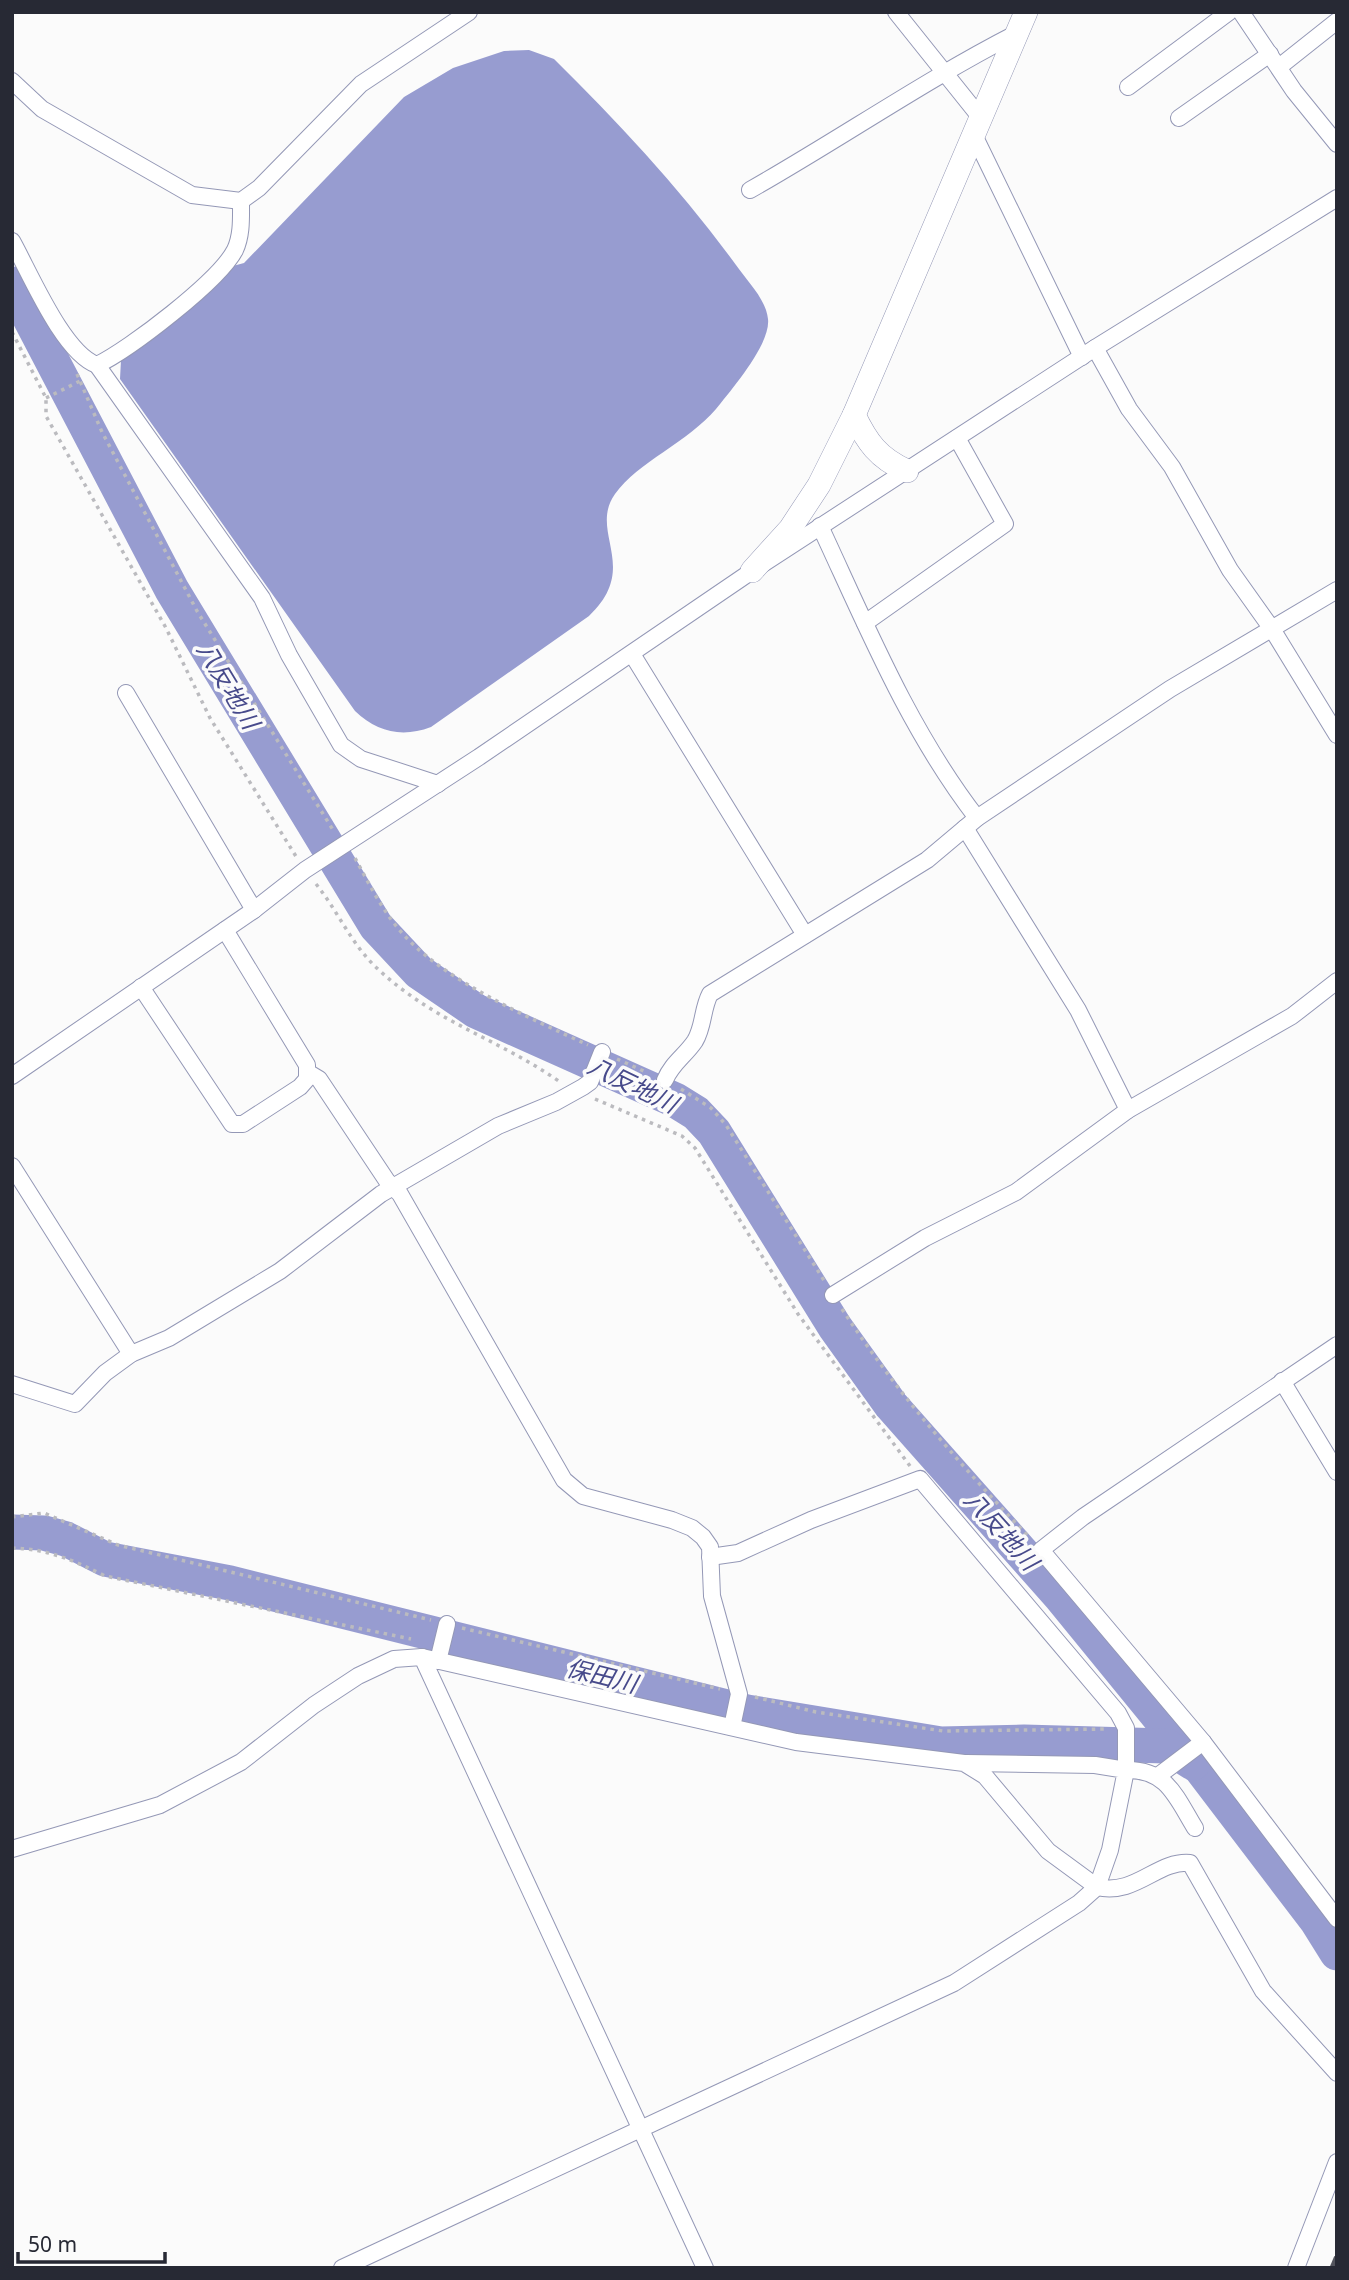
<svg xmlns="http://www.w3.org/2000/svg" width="1349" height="2280" font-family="'Noto Sans','Noto Sans JP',sans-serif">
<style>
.water{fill:#979cd0}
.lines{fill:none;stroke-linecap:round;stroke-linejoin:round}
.river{stroke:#979cd0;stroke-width:35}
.street-casing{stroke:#9498b6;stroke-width:18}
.secondary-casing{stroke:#9498b6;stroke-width:24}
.path{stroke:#bbbbbf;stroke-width:3.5;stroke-dasharray:3.5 5;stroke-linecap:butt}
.street{stroke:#fff;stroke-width:16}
.secondary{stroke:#fff;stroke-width:23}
.rail{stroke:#53545d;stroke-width:5;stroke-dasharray:12 12;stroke-linecap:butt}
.labels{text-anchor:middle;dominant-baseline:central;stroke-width:7;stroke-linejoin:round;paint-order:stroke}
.water-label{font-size:24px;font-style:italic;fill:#474a8b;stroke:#fbfbfb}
</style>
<rect width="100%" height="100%" fill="#fbfbfb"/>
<path class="water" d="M529 50 554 59C619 123 682 191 736 265 747 281 766 299 768 319 771 344 731 390 716 409 688 442 638 462 615 494 588 532 641 567 589 616L431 727C402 738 377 732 355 711L120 379 121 360 228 273 233 266 244 263 404 97 453 68 504 51Z"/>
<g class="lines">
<g class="river">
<polyline points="12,284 172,590 376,926 419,972 476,1011 675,1100 696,1113 714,1132 835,1327 891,1405 1061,1597 1199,1766 1317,1921 1337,1953"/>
<polyline points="12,1532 44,1533 66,1539 105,1559 230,1583 747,1712 941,1744 1024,1742 1166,1746 1193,1763"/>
</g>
<defs>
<g id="street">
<polyline points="896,12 980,117"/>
<polyline points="1241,12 1294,91 1337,144"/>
<polyline points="1279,67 1337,21"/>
<polyline points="12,81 42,109 192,195 241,201 259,188 361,84 469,12"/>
<polyline points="1128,87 1229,12"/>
<polyline points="1179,118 1270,54"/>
<polyline points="973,133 1082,357"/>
<path d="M750 190C840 139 925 80 1017 33"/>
<path d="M12 241C30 273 63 353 97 365 130 349 219 281 235 250 242 235 241 218 241 201"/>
<polyline points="1095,348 1129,409 1172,467 1230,570 1272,629 1337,735"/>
<polyline points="97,365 262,598 289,655 341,745 361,759 438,784"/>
<path d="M820 526C867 627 909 730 977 818"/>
<polyline points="865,623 1005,524 957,438"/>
<polyline points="632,654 805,935"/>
<polyline points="126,693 254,910"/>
<polyline points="965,828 1078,1010 1128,1110"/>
<polyline points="141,987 232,1124 243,1124 300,1087 307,1079 307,1065 225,930"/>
<polyline points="309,1073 319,1079 387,1181 400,1194 564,1480 583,1496 672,1520 692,1528 703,1537 710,1547 712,1596 739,1694 732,1727"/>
<polyline points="12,1076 254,910 305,870 479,757 752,571 1095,348 1337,198"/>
<path d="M665 1080C672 1063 685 1056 695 1041 704 1026 702 1009 710 994L927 860 977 818 1170 689 1337 590"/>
<polyline points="12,1166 131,1354"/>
<polyline points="833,1295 925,1238 1016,1192 1128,1110 1292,1016 1337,981"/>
<polyline points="1337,1345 1083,1517 1041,1550 1203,1742 1337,1919"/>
<polyline points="1282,1381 1337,1472"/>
<polyline points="12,1384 75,1404 105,1373 131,1354 169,1338 280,1271 381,1194 498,1126 556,1102 583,1087 590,1082 602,1052"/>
<path d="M710 1557 738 1553 811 1520 920 1479 1118 1713 1126 1728V1770C1167 1769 1176 1797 1195 1828"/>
<polyline points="438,1661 447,1624"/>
<path d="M966 1763 1095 1765 1126 1770 1110 1850 1097 1887C1136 1896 1157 1860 1190 1863L1263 1991 1337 2073"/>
<polyline points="1158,1776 1203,1742"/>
<polyline points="12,1849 160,1805 241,1762 314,1705 358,1676 394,1659 422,1657 705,2268"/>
<polyline points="342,2268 954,1983 1079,1903 1097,1887 1048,1851 985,1776 964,1763 796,1742 422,1657"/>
<polyline points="1296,2268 1337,2162"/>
</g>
<g id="secondary">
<path d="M854 415C867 442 878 458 907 471"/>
<polyline points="752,571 790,529 819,485 854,415 1026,12"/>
</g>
</defs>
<use href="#street" class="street-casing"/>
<use href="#secondary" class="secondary-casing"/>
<g class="path">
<polyline points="12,332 46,398 46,416 166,628 210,718 297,858"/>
<polyline points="77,374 102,432 197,611 333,830"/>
<polyline points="46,398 80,381"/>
<path d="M355 858C368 882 380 906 397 927 437 978 530 1018 588 1045"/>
<path d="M316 884C338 911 352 946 379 970 436 1023 499 1039 560 1082"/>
<polyline points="617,1059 648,1073"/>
<polyline points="681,1089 711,1108 726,1125 825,1282"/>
<polyline points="595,1099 682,1136 695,1148 798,1314 910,1466"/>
<path d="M842 1309C897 1393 961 1466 1030 1538"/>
<polyline points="12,1517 44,1513 118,1545 431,1620"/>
<path d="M12 1548C48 1549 73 1560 105 1576L411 1639"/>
<polyline points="462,1628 720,1689"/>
<polyline points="755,1697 816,1712 943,1731 1108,1729"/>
</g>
<use href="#street" class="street"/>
<use href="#secondary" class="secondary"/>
<polyline class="rail" points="1332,2268 1337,2256"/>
</g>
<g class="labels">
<g class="water-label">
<text transform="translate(229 685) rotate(59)">八反地川</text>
<text transform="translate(633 1084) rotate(26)">八反地川</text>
<text transform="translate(1002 1530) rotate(48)">八反地川</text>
<text transform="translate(602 1675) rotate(14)">保田川</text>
</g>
</g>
<rect width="1349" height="2280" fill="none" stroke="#272934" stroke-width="28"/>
<path d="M18 2252v10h147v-10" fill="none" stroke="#272934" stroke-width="3.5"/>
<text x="28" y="2252" font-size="21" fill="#272934" stroke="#fbfbfb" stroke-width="5" paint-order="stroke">50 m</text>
</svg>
